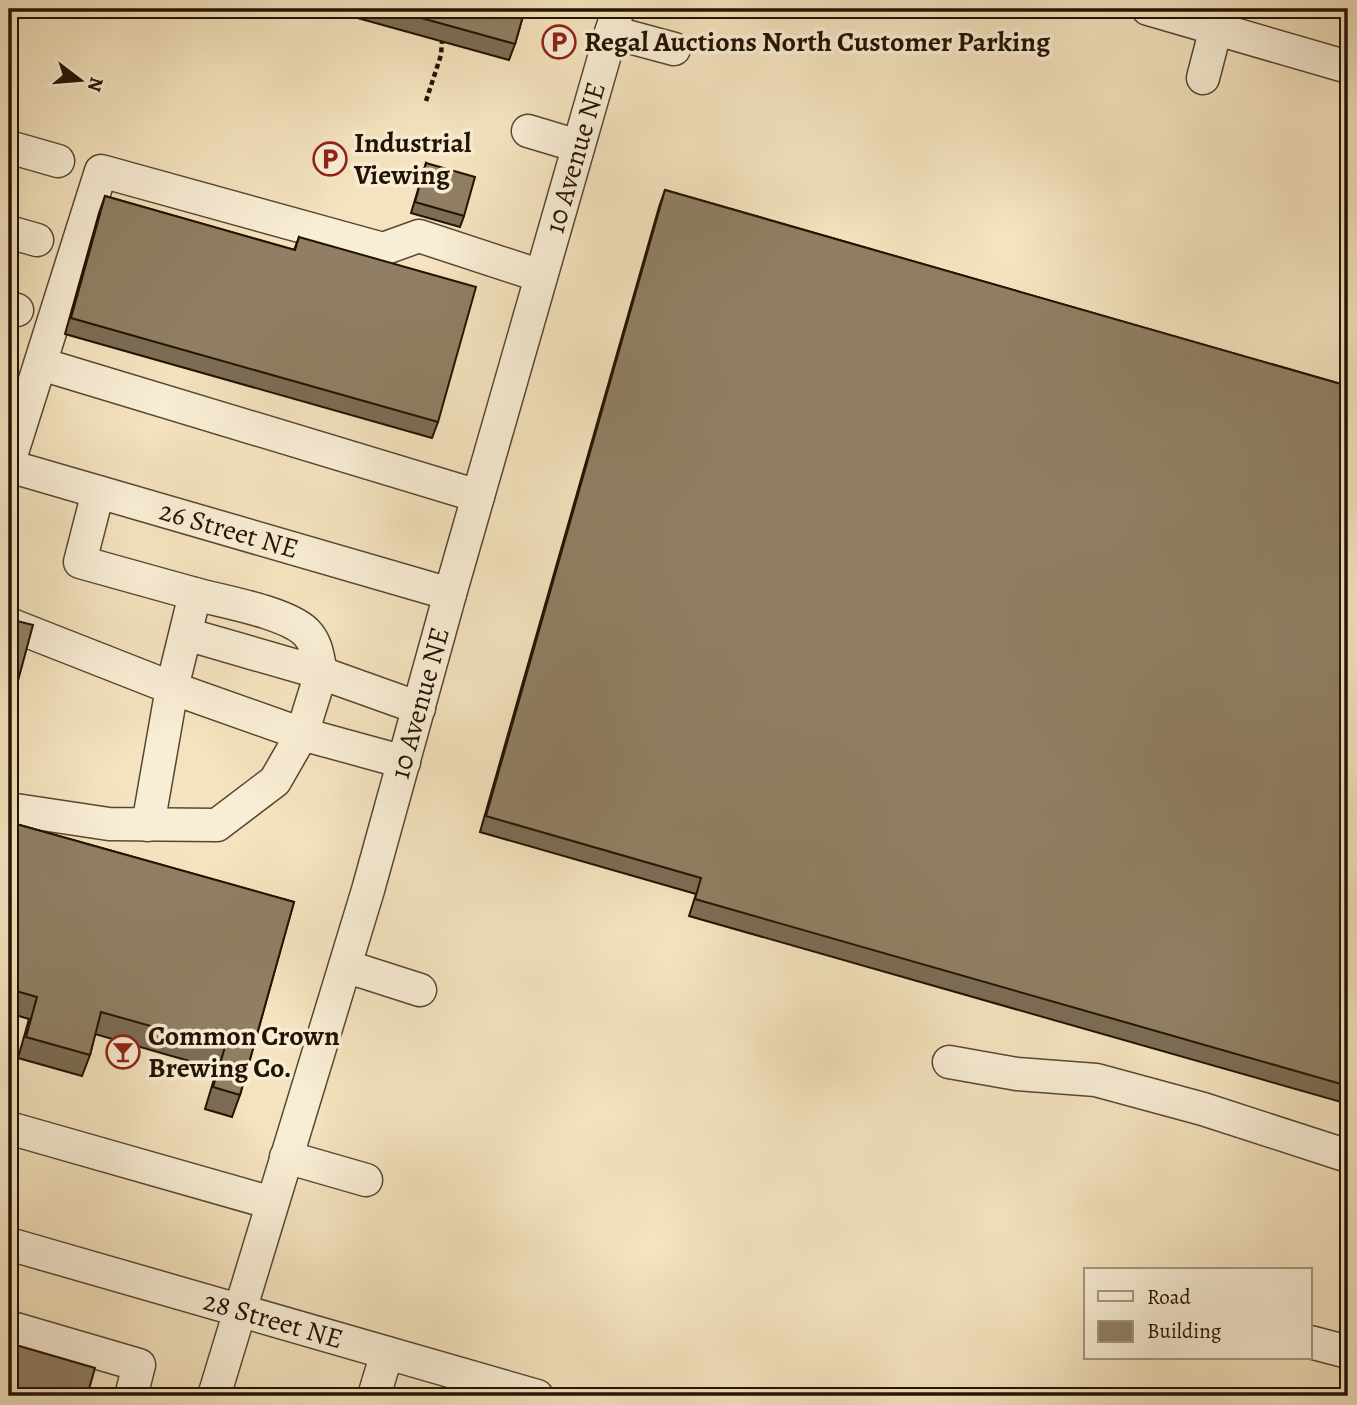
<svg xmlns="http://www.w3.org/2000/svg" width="1357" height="1405" font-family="Alegreya,serif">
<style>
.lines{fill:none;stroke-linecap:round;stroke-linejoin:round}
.minor-casing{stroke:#574732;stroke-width:35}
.path{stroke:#231303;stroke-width:4.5;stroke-dasharray:5 3.5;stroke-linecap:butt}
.minor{stroke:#f8edd5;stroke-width:32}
.wall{fill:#7c6d56;stroke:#231303;stroke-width:2}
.building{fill:#907f64;stroke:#231303;stroke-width:2}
.labels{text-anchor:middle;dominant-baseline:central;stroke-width:7;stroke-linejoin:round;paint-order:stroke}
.poi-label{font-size:28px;font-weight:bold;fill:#231303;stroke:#f8edd5;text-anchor:start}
.street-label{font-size:28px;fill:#231303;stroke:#f8edd5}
</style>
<rect width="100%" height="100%" fill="#f4e3be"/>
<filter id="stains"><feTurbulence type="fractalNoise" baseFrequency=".00286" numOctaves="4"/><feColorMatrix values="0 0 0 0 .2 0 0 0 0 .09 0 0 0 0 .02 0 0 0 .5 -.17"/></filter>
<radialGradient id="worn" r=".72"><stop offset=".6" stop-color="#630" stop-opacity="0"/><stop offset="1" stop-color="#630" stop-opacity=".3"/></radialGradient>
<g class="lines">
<defs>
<g id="minor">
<polyline points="1148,9 1348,67"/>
<polyline points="611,32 674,49"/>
<polyline points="1203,78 1216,28"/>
<polyline points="528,131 578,146"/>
<polyline points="9,147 58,161"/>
<polyline points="9,232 37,240"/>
<polyline points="9,308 17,310"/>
<polyline points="41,364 478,496"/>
<polyline points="9,462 101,171 383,249 419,236 541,276"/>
<path id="s1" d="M9 466 450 594"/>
<polyline points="98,492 80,562 195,594 172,688 302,734 321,673 419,708"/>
<polyline points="9,624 172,688 148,825"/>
<path d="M186 634 321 673C318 658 317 643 306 632 285 612 224 602 195 594"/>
<polyline points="9,809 109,824 217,825 275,781 302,734 404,762"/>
<polyline points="345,966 420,990"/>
<polyline points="949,1062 1017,1074 1096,1080 1203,1109 1348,1156"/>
<polyline points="9,1128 272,1203"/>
<polyline points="286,1157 366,1180"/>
<path id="s2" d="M9 1244 537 1396"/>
<polyline points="9,1327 139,1365 131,1396"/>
<polyline points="1310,1342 1348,1352"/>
<path id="s3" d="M214 1396 368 890 450 594 618 9"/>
<polyline points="374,1396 387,1353"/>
</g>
</defs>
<use href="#minor" class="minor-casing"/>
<polyline class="path" points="426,101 441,55 442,42"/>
<use href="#minor" class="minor"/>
</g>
<g class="wall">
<polygon points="325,9 525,9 515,44 509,60"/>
<polygon points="426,163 464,216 460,227 411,213"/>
<polygon points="665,190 1348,386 1348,1104 689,916 696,894 480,832 659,207"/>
<polygon points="105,196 294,250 299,237 438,422 432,438 65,334 99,213"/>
<polygon points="9,822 294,902 240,1095 232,1117 205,1109 217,1069 95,1034 90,1055 82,1076 18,1058 29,1019 9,1013"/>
</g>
<g class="building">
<polygon points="389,9 525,9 515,44"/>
<polygon points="426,163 475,177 464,216 415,202"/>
<polygon points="665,190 1348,386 1348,1086 695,899 701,878 486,816"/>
<polygon points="105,196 295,250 299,237 476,287 438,422 71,318"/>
<polygon points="9,619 33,625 9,714"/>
<polygon points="9,822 294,902 240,1095 213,1087 225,1047 101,1012 90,1055 26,1037 37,997 9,989"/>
<polygon points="9,1343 95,1368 87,1396 9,1396"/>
</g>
<defs>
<symbol id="parking-ring" viewBox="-11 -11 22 22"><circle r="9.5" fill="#f8edd5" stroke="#8f2418" stroke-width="1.5"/><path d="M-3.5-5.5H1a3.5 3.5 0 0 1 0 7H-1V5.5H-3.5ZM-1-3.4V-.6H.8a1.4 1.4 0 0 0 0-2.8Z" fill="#8f2418"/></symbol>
<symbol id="bar-ring" viewBox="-11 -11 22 22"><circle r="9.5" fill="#f8edd5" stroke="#8f2418" stroke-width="1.5"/><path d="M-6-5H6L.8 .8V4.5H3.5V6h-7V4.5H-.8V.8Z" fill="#8f2418"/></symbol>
</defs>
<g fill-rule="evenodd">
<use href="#parking-ring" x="540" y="23" width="38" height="38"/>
<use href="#parking-ring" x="311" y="140" width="38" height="38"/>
<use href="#bar-ring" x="104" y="1033" width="38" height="38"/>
</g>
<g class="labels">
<g class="poi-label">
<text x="584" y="42">Regal Auctions North Customer Parking</text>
<text x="354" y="143">Industrial<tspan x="354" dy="32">Viewing</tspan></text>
<text x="148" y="1036">Common Crown<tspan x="148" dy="32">Brewing Co.</tspan></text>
</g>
<g class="street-label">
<text stroke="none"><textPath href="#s3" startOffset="1290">10 Avenue NE</textPath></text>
<text stroke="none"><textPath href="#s1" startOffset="229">26 Street NE</textPath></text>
<text stroke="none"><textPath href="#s3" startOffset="723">10 Avenue NE</textPath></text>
<text stroke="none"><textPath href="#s2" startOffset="275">28 Street NE</textPath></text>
</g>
</g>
<rect width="1357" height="1405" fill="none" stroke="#f4e3be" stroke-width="35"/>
<rect x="10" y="10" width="1336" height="1384" fill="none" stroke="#231303" stroke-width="3.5"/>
<rect x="18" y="18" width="1322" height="1370" fill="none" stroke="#231303" stroke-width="2"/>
<rect x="1084" y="1268" width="228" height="91" fill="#f8edd5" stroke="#a39681" stroke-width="2"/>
<rect x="1098" y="1291" width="35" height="10" fill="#f8edd5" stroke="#a39681" stroke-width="2"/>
<text x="1147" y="1304" font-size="21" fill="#231303">Road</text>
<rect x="1098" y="1321" width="35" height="21" fill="#907f64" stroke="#a39681" stroke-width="2"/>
<text x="1147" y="1338" font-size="21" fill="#231303">Building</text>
<g transform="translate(80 80) rotate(106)" stroke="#f8edd5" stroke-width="5" paint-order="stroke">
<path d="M0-5L12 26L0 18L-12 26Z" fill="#231303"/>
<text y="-10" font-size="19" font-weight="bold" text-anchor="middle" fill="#231303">N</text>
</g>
<rect width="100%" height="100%" filter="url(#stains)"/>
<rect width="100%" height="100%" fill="url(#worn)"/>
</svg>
